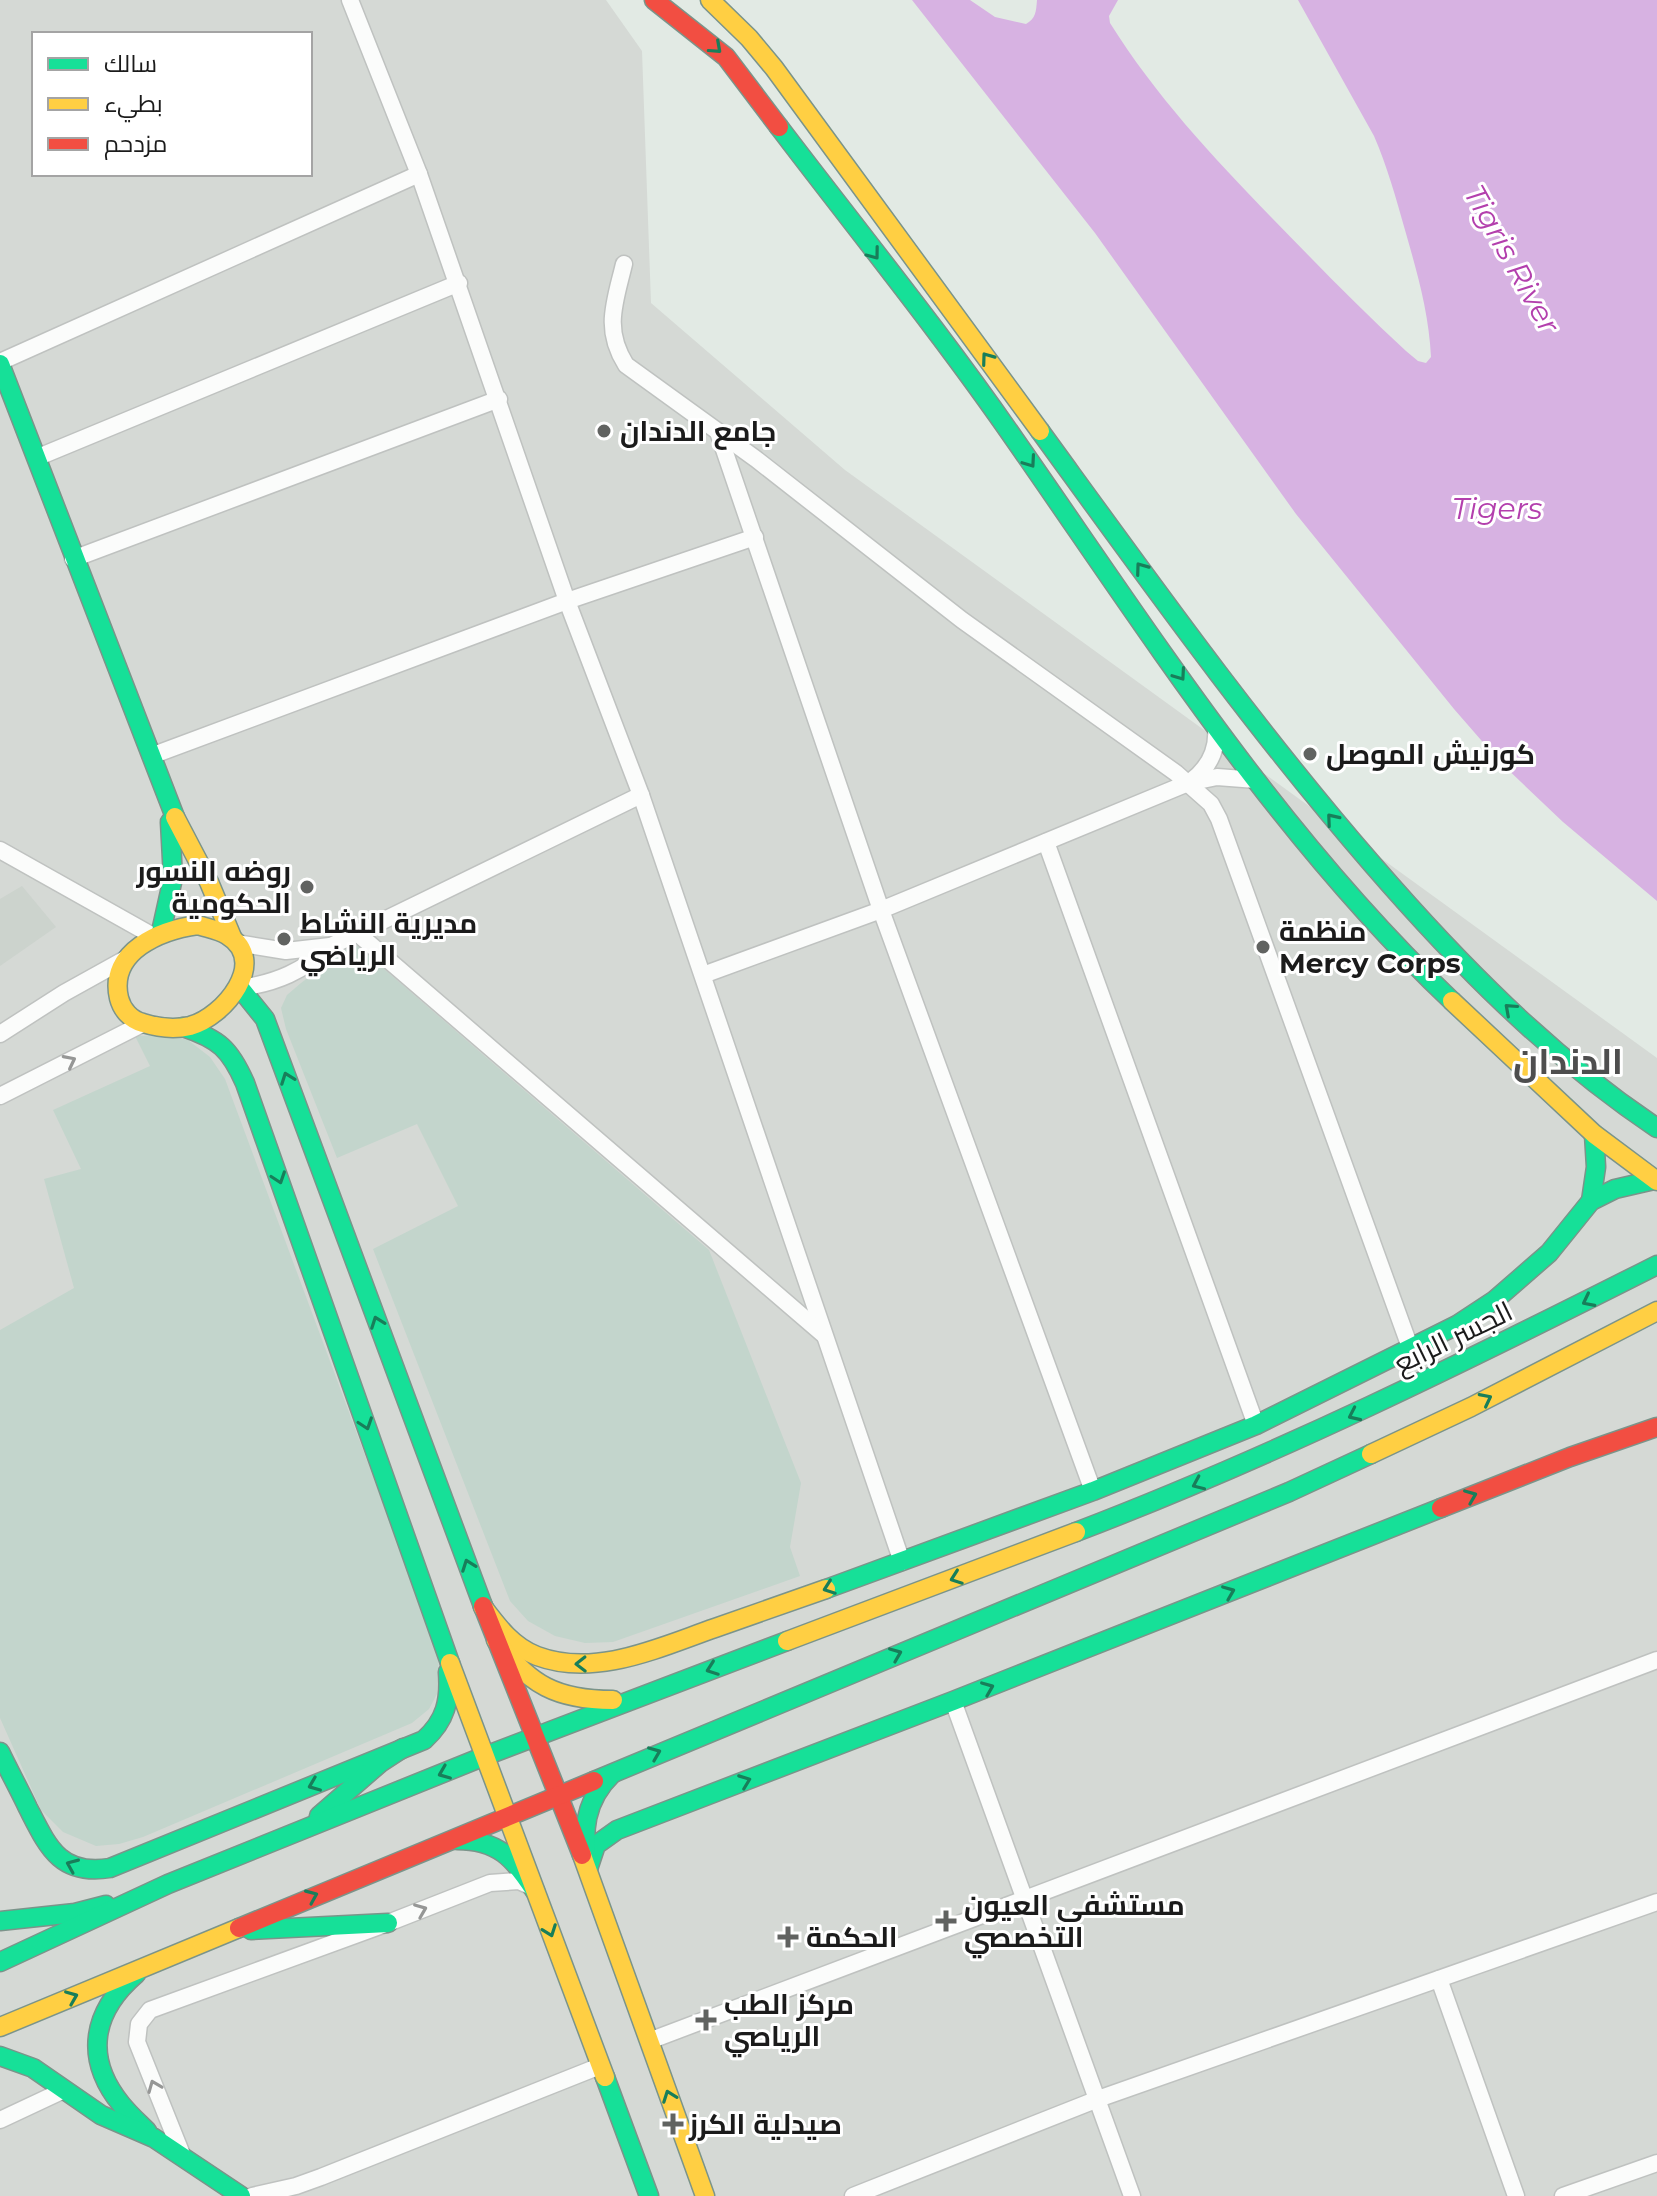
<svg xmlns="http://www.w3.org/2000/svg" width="1657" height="2196" font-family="Montserrat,Cairo,sans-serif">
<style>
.residential{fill:#d5d9d5;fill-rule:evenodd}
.construction{fill:#c3d5cc}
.water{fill:#d7b2e2}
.building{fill:#ccd3cd}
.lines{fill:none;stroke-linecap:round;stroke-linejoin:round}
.street-casing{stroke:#bfc2c0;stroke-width:19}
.fast-casing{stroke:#7b948a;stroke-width:21}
.slow-casing{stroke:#7b948a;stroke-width:21}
.jam-casing{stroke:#7b948a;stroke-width:21}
.street{stroke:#fbfcfb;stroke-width:16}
.fast{stroke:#16e098;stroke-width:18}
.slow{stroke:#ffcf43;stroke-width:18}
.jam{stroke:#f24e42;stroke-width:18}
.oneway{stroke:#187e5a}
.oneway2{stroke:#969796}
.poi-dot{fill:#616361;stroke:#fff;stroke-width:3}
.labels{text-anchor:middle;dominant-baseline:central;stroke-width:6;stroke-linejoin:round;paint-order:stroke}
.poi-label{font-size:28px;font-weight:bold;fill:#1b1b1b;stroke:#fff;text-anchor:start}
.street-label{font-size:28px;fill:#1b1b1b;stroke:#fff}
.water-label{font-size:30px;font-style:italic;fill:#b33fad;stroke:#fff}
.district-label{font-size:36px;font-weight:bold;fill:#4e4e4e;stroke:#fff}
</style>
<rect width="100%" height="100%" fill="#e2eae4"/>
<path class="residential" d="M0 0H606L642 51 651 303 845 470 1657 1058V2196H0ZM34 34H310V174H34Z"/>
<g class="construction">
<polygon points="354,943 709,1250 801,1483 790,1547 800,1576 613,1642 585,1643 555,1636 528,1621 510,1601 373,1249 458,1206 417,1124 337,1158 286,1029 281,1008 287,995 301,983"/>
<polygon points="168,1035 188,1040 210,1057 225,1079 439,1654 437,1694 429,1709 412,1723 143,1837 119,1844 96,1846 63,1832 41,1810 0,1718 0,1330 74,1288 44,1179 81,1169 53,1110 150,1066 135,1036"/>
</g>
<path class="water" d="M912 0H970L995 17 1026 24C1036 18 1036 12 1037 0H1118L1109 16 1110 23C1155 95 1212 156 1271 217 1315 262 1359 308 1406 351L1418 361 1426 363 1431 357C1429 313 1417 272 1405 230 1396 198 1387 166 1374 136L1298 0H1657V901L1563 822 1501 763 1454 709 1296 514 1095 233Z"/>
<polygon class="building" points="22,886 56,927 0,966 0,899"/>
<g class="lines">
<defs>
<g id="street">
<polyline points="350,0 419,174 567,601 641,795 902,1562"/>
<path d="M624 264C615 302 603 329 626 365L756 459 962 620 1176 773 1211 804 1219 819 1411 1350"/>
<polyline points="0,362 419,174"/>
<polyline points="718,432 881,910 1093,1491"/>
<polyline points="36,458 459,283"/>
<polyline points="73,559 499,399"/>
<polyline points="151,756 567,601 755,537"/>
<path d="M1190 782C1209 768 1218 750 1216 727"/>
<polyline points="1046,842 1256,1425"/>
<polyline points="0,850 153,936"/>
<polyline points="357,933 824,1335"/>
<polyline points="236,943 286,951 330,946"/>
<polyline points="703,975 881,910 1188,783 1217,777 1256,780"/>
<path d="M240 988C277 983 303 971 331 946L641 795"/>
<polyline points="0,1034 64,993 127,958"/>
<polyline points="0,1096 142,1024"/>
<polyline points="953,1701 1132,2196"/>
<polyline points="1439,1979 1516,2196"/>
<polyline points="649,2041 1657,1660"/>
<polyline points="0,2120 64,2090"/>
<polyline points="183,2157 137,2042 139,2024 150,2010 388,1923 490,1883 519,1881 530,1886"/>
<polyline points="252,2196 296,2186 321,2177 600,2066"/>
<polyline points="853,2196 1098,2099 1657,1902"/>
<polyline points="1563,2196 1657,2163"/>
</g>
<g id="fast">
<path d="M779 127C858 231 941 333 1015 440 1151 635 1279 837 1452 1001"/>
<polyline points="0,364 175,817"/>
<path d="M1040 431C1147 578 1253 727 1373 865 1457 962 1549 1056 1657 1128"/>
<polyline points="161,932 173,878 170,822"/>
<polyline points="240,988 265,1019 483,1606"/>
<path d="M183 1027C219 1039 230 1049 245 1083L450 1663"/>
<polyline points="1591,1201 1596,1167 1594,1134"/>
<path d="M1076 1532C1275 1456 1467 1361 1657 1265"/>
<polyline points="826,1589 1093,1491 1256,1425 1457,1325 1495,1300 1549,1253 1591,1201 1615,1189 1654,1180"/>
<path d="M0 1752C9 1771 19 1789 28 1808 48 1847 60 1876 110 1868L424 1740C446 1720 450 1701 448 1672"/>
<polyline points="594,1781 1289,1492 1371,1454"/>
<polyline points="319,1816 380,1763 403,1748"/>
<path d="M457 1840C498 1840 514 1858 535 1891"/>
<polyline points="588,1869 596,1845 617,1830 953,1701 1441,1508"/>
<path d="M588 1869C582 1832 584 1801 612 1774"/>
<polyline points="0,1921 75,1913 106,1905"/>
<polyline points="251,1930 388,1923"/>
<polyline points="0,1962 168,1884 485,1756 787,1641"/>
<path d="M136 1974C93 2011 83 2057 121 2104 129 2114 138 2122 147 2131"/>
<polyline points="0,2056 33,2068 101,2115 154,2138 241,2196"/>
<polyline points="605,2077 649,2196"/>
</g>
<g id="slow">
<polyline points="710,0 749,38 774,68 1040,431"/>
<polyline points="175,817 209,882 232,937"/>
<path d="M198 925C207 928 219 930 227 935 270 961 224 1017 190 1026 173 1030 159 1028 143 1023 131 1020 122 1010 119 998 108 951 161 930 198 925Z"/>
<polyline points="1452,1001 1594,1134 1657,1181"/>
<polyline points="1371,1454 1471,1407 1657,1311"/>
<path d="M483 1607C498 1627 513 1647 537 1656 596 1678 660 1647 715 1628 752 1615 789 1602 826 1589"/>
<path d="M496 1640C529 1685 557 1700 613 1700"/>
<polyline points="787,1641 1076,1532"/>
<polyline points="450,1663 605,2077"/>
<polyline points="582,1855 705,2196"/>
<polyline points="0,2027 239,1928"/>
</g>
<g id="jam">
<polyline points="654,0 726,57 779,127"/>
<polyline points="1441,1508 1570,1457 1657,1427"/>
<polyline points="483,1606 582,1855"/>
<polyline points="239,1928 594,1781"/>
</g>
</defs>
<use href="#street" class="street-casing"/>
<use href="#fast" class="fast-casing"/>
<use href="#slow" class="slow-casing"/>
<use href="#jam" class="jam-casing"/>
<use href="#street" class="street"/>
<use href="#fast" class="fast"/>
<use href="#slow" class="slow"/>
<use href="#jam" class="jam"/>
</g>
<defs><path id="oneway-chevron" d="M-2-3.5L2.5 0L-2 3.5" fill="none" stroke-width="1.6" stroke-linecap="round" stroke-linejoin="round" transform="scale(2)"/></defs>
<g class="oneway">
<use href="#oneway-chevron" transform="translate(716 48) rotate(42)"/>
<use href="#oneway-chevron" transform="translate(874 254) rotate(53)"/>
<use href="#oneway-chevron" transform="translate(987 358) rotate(-126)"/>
<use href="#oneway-chevron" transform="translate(1030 462) rotate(55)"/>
<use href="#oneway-chevron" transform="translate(1141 568) rotate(-126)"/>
<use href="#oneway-chevron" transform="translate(1180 675) rotate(55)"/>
<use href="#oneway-chevron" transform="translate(1332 819) rotate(-130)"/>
<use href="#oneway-chevron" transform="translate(1510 1009) rotate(-138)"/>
<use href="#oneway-chevron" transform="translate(287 1078) rotate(-110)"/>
<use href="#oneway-chevron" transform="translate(279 1178) rotate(71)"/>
<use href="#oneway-chevron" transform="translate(1588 1301) rotate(153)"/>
<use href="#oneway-chevron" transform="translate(377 1322) rotate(-110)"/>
<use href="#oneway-chevron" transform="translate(1486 1399) rotate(-27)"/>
<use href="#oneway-chevron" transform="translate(1354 1415) rotate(155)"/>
<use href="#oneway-chevron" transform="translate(366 1424) rotate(71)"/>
<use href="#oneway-chevron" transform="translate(1198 1484) rotate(156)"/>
<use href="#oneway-chevron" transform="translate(1471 1496) rotate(-22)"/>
<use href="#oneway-chevron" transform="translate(468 1565) rotate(-110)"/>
<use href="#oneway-chevron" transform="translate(956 1578) rotate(160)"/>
<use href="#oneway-chevron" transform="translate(829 1588) rotate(160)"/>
<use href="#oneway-chevron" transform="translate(1229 1592) rotate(-22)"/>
<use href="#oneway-chevron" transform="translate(896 1654) rotate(-22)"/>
<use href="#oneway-chevron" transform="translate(581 1664) rotate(179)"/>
<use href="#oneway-chevron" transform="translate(712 1669) rotate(160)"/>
<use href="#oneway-chevron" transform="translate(988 1688) rotate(-22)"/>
<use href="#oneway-chevron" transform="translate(655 1753) rotate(-22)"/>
<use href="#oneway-chevron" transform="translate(444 1773) rotate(158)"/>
<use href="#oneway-chevron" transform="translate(745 1781) rotate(-21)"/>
<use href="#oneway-chevron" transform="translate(314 1785) rotate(158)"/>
<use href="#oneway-chevron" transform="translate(72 1865) rotate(-157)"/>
<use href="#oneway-chevron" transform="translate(312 1896) rotate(-23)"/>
<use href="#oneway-chevron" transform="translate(550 1931) rotate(70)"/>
<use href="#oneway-chevron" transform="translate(72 1997) rotate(-22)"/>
<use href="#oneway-chevron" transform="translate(669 2096) rotate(-110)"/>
</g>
<g class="oneway2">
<use href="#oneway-chevron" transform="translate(70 1061) rotate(-27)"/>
<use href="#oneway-chevron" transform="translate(421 1910) rotate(-22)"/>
<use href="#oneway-chevron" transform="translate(154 2086) rotate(-112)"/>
</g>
<g class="poi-dot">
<circle cx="604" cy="431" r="8"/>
<circle cx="1310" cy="754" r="8"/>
<circle cx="307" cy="887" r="8"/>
<circle cx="284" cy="939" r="8"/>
<circle cx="1263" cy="947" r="8"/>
<path d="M942 1909h8v8h8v8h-8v8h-8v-8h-8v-8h8z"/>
<path d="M784 1925h8v8h8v8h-8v8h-8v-8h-8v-8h8z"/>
<path d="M702 2008h8v8h8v8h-8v8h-8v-8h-8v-8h8z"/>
<path d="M669 2112h8v8h8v8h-8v8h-8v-8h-8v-8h8z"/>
</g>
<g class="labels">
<g class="poi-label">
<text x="620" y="431">جامع الدندان</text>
<text x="1326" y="754">كورنيش الموصل</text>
<text x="291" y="871" text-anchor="end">روضه النسور<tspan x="291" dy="32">الحكومية</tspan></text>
<text x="300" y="923">مديرية النشاط<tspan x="300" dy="32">الرياضي</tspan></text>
<text x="1279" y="931">منظمة<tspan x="1279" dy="32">Mercy Corps</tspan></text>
<text x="964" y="1905">مستشفى العيون<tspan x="964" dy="32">التخصصي</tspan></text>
<text x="806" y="1937">الحكمة</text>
<text x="724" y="2004">مركز الطب<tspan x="724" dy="32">الرياصي</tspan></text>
<text x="689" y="2124">صيدلية الكرز</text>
</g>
<g class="street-label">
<text transform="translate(1453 1337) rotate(-26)">الجسر الرابع</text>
</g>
<g class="water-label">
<text transform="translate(1512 259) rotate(61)">Tigris River</text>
<text x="1497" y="508">Tigers</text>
</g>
<g class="district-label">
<text x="1568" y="1061">الدندان</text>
</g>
</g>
<rect x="32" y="32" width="280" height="144" fill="#ffffff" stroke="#a4a4a4" stroke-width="2"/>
<rect x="48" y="58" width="40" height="12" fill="#16e098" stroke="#a4a4a4" stroke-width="2"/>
<text x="104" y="72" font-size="24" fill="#1b1b1b">سالك</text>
<rect x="48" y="98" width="40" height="12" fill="#ffcf43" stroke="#a4a4a4" stroke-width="2"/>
<text x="104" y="112" font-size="24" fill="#1b1b1b">بطيء</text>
<rect x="48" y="138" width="40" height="12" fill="#f24e42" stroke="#a4a4a4" stroke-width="2"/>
<text x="104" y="152" font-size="24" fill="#1b1b1b">مزدحم</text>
</svg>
